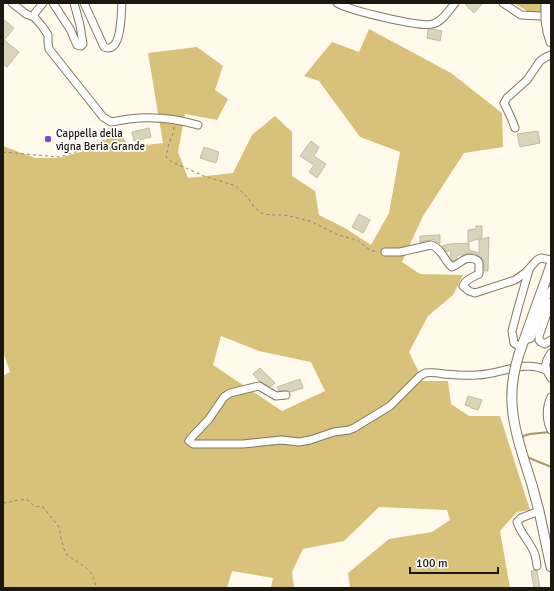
<svg xmlns="http://www.w3.org/2000/svg" width="554" height="591" font-family="Signika,sans-serif">
<style>
.forest{fill:#d8c179;fill-rule:evenodd}
.lines{fill:none;stroke-linecap:round;stroke-linejoin:round}
.stream{stroke:#a79660;stroke-width:2}
.building{fill:#dbd3ba;stroke:#c3bca3}
.minor-casing{stroke:#7f7861;stroke-width:9}
.major-casing{stroke:#7f7861;stroke-width:11}
.path{stroke:#8b877b;stroke-width:1;stroke-dasharray:3 3;stroke-linecap:butt}
.minor{stroke:#fff;stroke-width:7}
.major{stroke:#fff;stroke-width:9}
.major-bridge-casing{stroke:#7f7861;stroke-width:11;stroke-linecap:butt}
.major-bridge{stroke:#fff;stroke-width:9}
.poi-dot{fill:#8148bf;stroke:#fff;stroke-width:1.5}
.labels{text-anchor:middle;dominant-baseline:central;stroke-width:3.5;stroke-linejoin:round;paint-order:stroke}
.poi-label{font-size:11px;fill:#1b180f;stroke:#fff;text-anchor:start}
</style>
<rect width="100%" height="100%" fill="#fffaeb"/>
<g class="forest">
<polygon points="514,3 551,3 551,26"/>
<path d="M369 29 451 73 502 113 503 147 464 153 423 216 402 262 420 274 463 275 453 295 428 316 409 352 423 381H448L451 404 469 416H500L530 510 517 512 500 531 510 588H350L348 573 389 539 432 532 450 520 447 510 379 507 344 541 303 549 292 572 294 588H271L273 578 232 571 227 588H3V376L10 372 3 351V146L35 158H59L97 147 118 129 129 147 163 143 148 53 197 47 223 66 215 90 228 99 217 120 185 114 178 152 188 178 233 173 252 135 275 116 292 132V176L315 191 319 215 345 228 371 245 389 213 400 152 360 137 319 81 304 76 332 42 359 52ZM221 336 259 351 311 362 325 391 282 411 213 365Z"/>
</g>
<g class="lines">
<g class="stream">
<polyline points="522,440 523,436 530,434 550,432"/>
<path d="M526 456C534 461 543 463 551 467"/>
</g>
</g>
<g class="building">
<polygon points="464,3 483,3 474,13"/>
<polygon points="3,19 14,28 4,40 19,52 7,67 3,64"/>
<polygon points="428,29 433,29 442,31 440,41 427,38"/>
<polygon points="149,128 151,137 134,141 132,132"/>
<polygon points="538,131 540,143 520,147 517,134"/>
<polygon points="311,141 319,147 314,156 326,164 317,178 309,172 314,165 300,156"/>
<polygon points="204,147 219,152 216,163 200,158"/>
<polygon points="359,214 370,220 363,233 352,227"/>
<polygon points="476,226 482,226 482,238 468,242 468,230 476,229"/>
<polygon points="440,235 440,244 435,241 433,239 433,240 430,240 420,242 420,236"/>
<polygon points="489,237 488,271 484,271 484,261 480,255 470,253 461,255 457,255 457,259 453,261 450,257 451,250 447,252 442,246 449,244 469,243 469,250 479,253 479,240"/>
<polygon points="260,368 275,383 270,387 259,381 253,374"/>
<polygon points="300,379 303,388 290,392 289,390 279,391 277,387"/>
<polygon points="468,396 482,400 478,410 471,408 471,407 465,405"/>
<polygon points="534,570 537,571 540,588 534,588 531,571"/>
</g>
<g class="lines">
<defs>
<g id="minor">
<polyline points="12,3 26,14 34,17"/>
<path d="M43 3 35 13 34 17 42 26 48 35V42L49 49 103 117 111 122C117 121 123 120 129 119 152 116 177 119 198 125"/>
<polyline points="53,3 70,29 77,45 81,46 83,44 80,25 74,3"/>
<path d="M84 3 104 47C122 55 121 14 122 3"/>
<path d="M337 3C349 10 421 28 433 24 443 21 449 10 455 3"/>
<polyline points="503,3 521,15 541,16 551,15"/>
<path d="M515 128C512 119 508 111 504 103L507 98 527 80 540 61 546 57 551 55"/>
<path d="M385 252H400L431 245C442 248 444 261 452 267 461 264 463 256 474 259 478 260 477 259 479 263V274C473 277 465 280 463 286L469 291 475 293 515 280 525 273 537 260 541 258 551 260"/>
<polyline points="551,302 539,336 539,340 541,342 545,344 551,340"/>
<polyline points="523,341 531,338 546,297 551,290"/>
<polyline points="521,348 514,343 512,331 518,308 529,270"/>
<path d="M551 353C544 363 544 367 551 378"/>
<path d="M286 395 276 396 259 386 230 393 224 397 209 419 191 438 189 441 193 444H243L281 440 299 442 310 440 334 432 349 430 354 428 390 406 420 376C421 375 424 374 425 373 431 372 438 373 444 374 455 375 466 376 477 375 501 375 523 359 546 370"/>
<path d="M551 397C546 407 546 420 551 430"/>
<path d="M537 566C536 560 536 555 533 550 528 540 520 532 517 522L521 518 539 511"/>
</g>
<g id="major">
<polyline points="548,32 551,42"/>
<polyline points="519,354 551,265"/>
<polyline points="532,485 539,511 551,567"/>
</g>
</defs>
<use href="#minor" class="minor-casing"/>
<use href="#major" class="major-casing"/>
<g class="path">
<polyline points="174,127 173,134 169,143 166,157 172,162 204,176 236,186 248,198 254,207 263,214 272,215 285,215 310,221 338,235 357,240 370,250 378,252"/>
<polyline points="3,152 59,157 95,146 103,141 109,128"/>
<path d="M3 503C12 502 18 499 28 500L34 506 43 507 59 527 61 538 64 549 67 555 85 567 92 574 95 582 96 588"/>
</g>
<use href="#minor" class="minor"/>
<use href="#major" class="major"/>
<defs>
<g id="major-bridge">
<polyline points="546,3 546,20 548,32"/>
<path d="M519 354C514 370 511 386 512 403 513 429 524 459 532 485"/>
</g>
</defs>
<use href="#major-bridge" class="major-bridge-casing"/>
<use href="#major-bridge" class="major-bridge"/>
</g>
<circle class="poi-dot" cx="48" cy="139" r="4"/>
<g class="labels">
<g class="poi-label">
<text x="56" y="133">Cappella della<tspan x="56" dy="13">vigna Beria Grande</tspan></text>
</g>
</g>
<rect width="554" height="591" fill="none" stroke="#1b180f" stroke-width="8"/>
<path d="M410 567v6h88v-6" fill="none" stroke="#1b180f" stroke-width="2"/>
<text x="416" y="567" font-size="12" fill="#1b180f" stroke="#ffffff" stroke-width="3" paint-order="stroke">100 m</text>
</svg>
